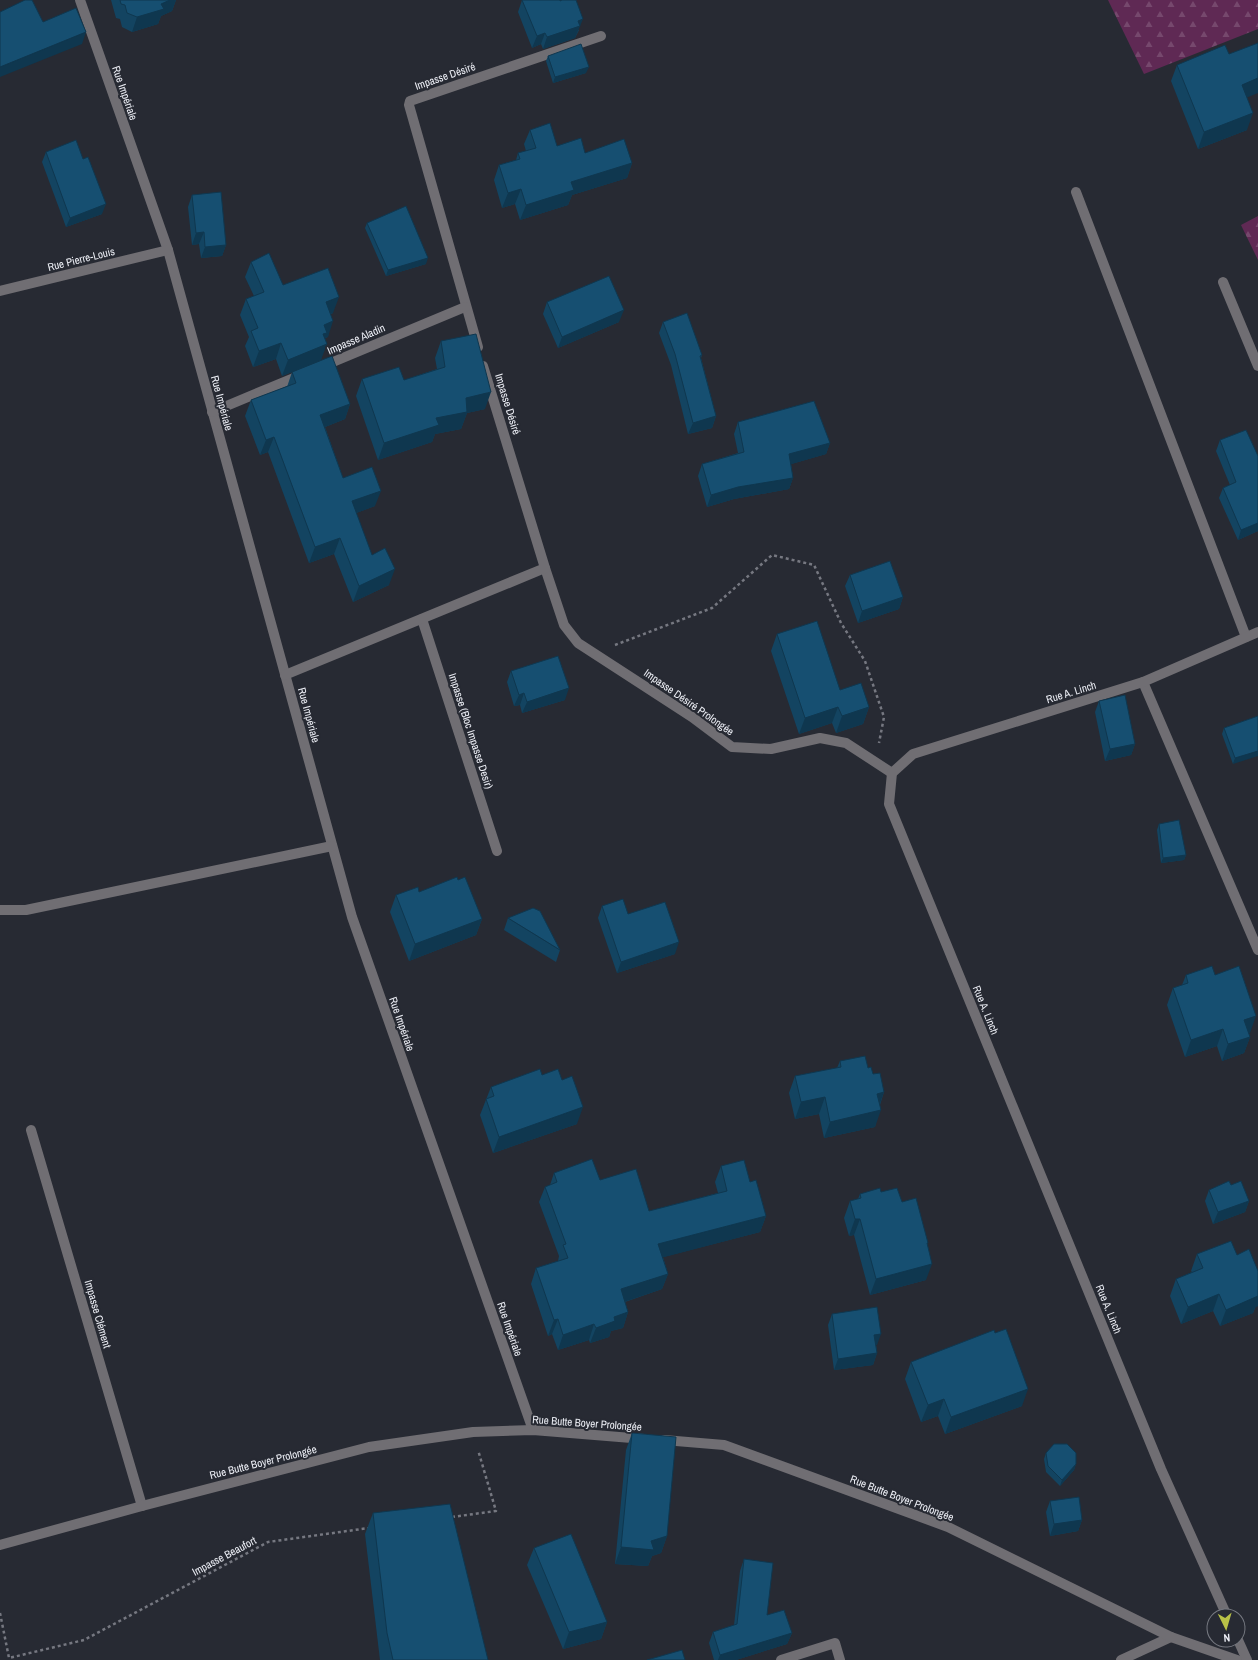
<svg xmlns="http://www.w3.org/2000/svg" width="1258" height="1660" font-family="'Archivo Narrow',sans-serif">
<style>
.forest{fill:url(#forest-firs)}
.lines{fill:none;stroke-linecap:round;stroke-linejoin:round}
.path{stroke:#767881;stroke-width:2.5;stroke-dasharray:3 3;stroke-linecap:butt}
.service{stroke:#706e73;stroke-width:10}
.minor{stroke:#706e73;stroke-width:10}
.tertiary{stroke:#706e73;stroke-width:10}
.wall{fill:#134461}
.shaded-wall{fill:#0f374f}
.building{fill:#164f71;stroke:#0f374f}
.labels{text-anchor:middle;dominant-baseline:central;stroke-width:4;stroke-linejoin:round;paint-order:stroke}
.street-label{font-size:11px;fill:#edeff6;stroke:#272a33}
</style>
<defs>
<pattern id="forest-firs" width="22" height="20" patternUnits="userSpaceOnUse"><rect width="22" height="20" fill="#5f2954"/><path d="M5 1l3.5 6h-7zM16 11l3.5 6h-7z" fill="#76486d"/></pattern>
</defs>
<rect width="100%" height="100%" fill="#272a33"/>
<g class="forest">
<polygon points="1108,0 1258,0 1258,29 1144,74"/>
<polygon points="1258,216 1258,260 1241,225"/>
</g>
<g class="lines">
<g class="path">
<polyline points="615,645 712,608 772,555 814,565 841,623 865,661 884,717 879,743"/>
<polyline points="452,1517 496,1511 478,1450"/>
<polyline points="0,1613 9,1658 84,1640 268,1542 369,1528"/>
</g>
<g class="service">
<polyline points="1076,192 1246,637"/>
<polyline points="1223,282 1258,366"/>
<polyline points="422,619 497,851"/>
<polyline points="1143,682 1258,950"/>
<polyline points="31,1130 142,1506"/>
<polyline points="781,1660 835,1643 840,1660"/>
</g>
<g class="minor">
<polyline points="80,0 168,250 352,917 533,1430"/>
<polyline points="0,291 168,250"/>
<polyline points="478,347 409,105 410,101 601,36"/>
<polyline points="321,367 465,307"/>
<polyline points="212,412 301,375"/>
<polyline points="545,568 564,625 578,643 692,717 732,747 771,749 820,738 846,743 892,773"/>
<polyline points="285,675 545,568 483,366"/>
<polyline points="0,910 26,910 332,846"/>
<polyline points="1227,1616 1161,1469 889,804 892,773 913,754 1143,682 1258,632"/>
<polyline points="1238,1640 1247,1660"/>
<polyline points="1121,1660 1171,1637"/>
</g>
<g class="tertiary">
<polyline points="664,1440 724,1445 948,1527 1171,1637 1237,1660"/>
<polyline points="0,1545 142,1506 369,1447 473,1432 533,1430 644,1439"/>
</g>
</g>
<g class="wall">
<polygon points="111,0 176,0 172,11 161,16 158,24 132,32 122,27 120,19 116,18"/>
<polygon points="522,0 579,30 575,38 543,49 541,44 532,48 518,12"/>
<polygon points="548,56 586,73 553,83 546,61"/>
<polygon points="1177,65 1247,97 1247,130 1198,149 1171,81"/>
<polygon points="530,130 557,146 585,153 632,163 627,178 572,195 568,205 520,220 515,204 502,208 494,180 499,165 516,160 518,153 526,151 524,144"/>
<polygon points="46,152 83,159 102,214 66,227 42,162"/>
<polygon points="192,195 226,245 222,256 201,258 199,244 192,245 188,207"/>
<polygon points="367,223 426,264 386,276 365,228"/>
<polygon points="251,262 283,285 333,313 331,314 328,337 325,338 321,360 282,376 276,359 253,367 245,346 249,337 240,315 246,299 254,296 245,277"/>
<polygon points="547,302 619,322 558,348 543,314"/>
<polygon points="663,322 702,355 701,358 716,416 712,428 688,434 671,365 659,333"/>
<polygon points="441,341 485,409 467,413 461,429 435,434 432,442 378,460 356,396 362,379 404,380 437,369 435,358"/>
<polygon points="292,372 350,404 345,419 325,427 343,478 375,506 356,513 372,555 389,585 353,602 334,554 309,563 268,452 260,455 245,416 251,400 287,387"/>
<polygon points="738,422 830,443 826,454 791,464 793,478 789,489 734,499 707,507 698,476 702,464 738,453 734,434"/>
<polygon points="1220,440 1258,456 1258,531 1238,540 1219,498 1223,488 1230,485 1216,451"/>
<polygon points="850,575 903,597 899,609 858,623 845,586"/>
<polygon points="777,634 840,690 869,707 863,724 836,733 832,723 799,734 771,651"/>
<polygon points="511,671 565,700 522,713 520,705 514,706 507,682"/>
<polygon points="1099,701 1135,744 1131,755 1105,761 1095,712"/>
<polygon points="1258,716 1233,764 1222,734 1224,728"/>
<polygon points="1159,824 1186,855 1184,860 1161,863 1157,830"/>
<polygon points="419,892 482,919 476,935 409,961 390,912 396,895"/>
<polygon points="602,906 628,914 675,954 617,973 598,918"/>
<polygon points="508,918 560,950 556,962 504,930"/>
<polygon points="1186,975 1215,975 1250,1033 1249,1033 1250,1037 1244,1053 1222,1061 1217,1046 1185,1057 1167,1005 1173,988 1182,985"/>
<polygon points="840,1061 868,1068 873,1074 884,1092 880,1105 875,1127 824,1138 819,1114 795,1119 789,1093 795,1076 837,1068"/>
<polygon points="542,1075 562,1080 577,1124 493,1153 480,1115 491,1087"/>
<polygon points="721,1166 750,1182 766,1216 760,1232 663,1257 668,1274 662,1289 625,1302 628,1312 623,1328 611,1331 609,1337 590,1343 589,1340 558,1350 552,1334 548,1336 531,1284 536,1268 558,1261 559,1256 539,1202 545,1187 550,1185 554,1173 600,1180 649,1211 718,1193 715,1182"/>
<polygon points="1231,1185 1249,1201 1245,1212 1213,1224 1205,1201 1209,1190"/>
<polygon points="881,1192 902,1202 927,1246 926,1280 870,1295 854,1235 849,1236 844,1218 850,1201 858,1199 860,1194"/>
<polygon points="1197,1254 1255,1308 1253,1313 1220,1326 1213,1311 1181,1324 1170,1296 1176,1279 1192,1272 1191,1271"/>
<polygon points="832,1314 877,1345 876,1345 877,1353 873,1365 834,1370 828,1325"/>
<polygon points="911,1362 1022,1406 945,1434 938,1416 921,1422 905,1379"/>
<polygon points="632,1433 667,1536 661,1553 652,1556 648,1566 615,1564 626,1450"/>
<polygon points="1046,1453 1076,1464 1074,1470 1060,1486 1046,1472 1044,1459"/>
<polygon points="1050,1501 1082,1520 1078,1531 1050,1536 1046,1512"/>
<polygon points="373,1513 488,1660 380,1660 365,1534"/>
<polygon points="534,1548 607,1622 601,1639 563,1649 527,1565"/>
<polygon points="744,1559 767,1615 792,1633 787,1644 736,1660 714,1660 709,1643 713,1632 734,1625 740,1571"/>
</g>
<g class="shaded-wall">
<polygon points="170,0 176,0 172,11 161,16 158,24 132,32 137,17 161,4"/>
<polygon points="583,19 575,38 543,49 547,37 578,21"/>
<polygon points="86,32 82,44 0,77 0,67"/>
<polygon points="545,33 541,44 532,48 537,36"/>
<polygon points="589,67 586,73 553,83 555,77"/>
<polygon points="1258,78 1258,93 1236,102 1242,85"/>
<polygon points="1253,113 1247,130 1198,149 1204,132"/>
<polygon points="632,163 627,178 572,195 568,205 520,220 526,205 571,182"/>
<polygon points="521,189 515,204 502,208 508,193"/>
<polygon points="106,204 102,214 66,227 70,218"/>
<polygon points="204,232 199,244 192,245 196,233"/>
<polygon points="226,245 222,256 201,258 205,247"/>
<polygon points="428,258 426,264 386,276 388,270"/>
<polygon points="339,297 333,313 320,318 326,302"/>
<polygon points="624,310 619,322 558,348 562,337"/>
<polygon points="333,321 328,337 325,338 327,344 321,360 282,376 288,360 324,325"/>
<polygon points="281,343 276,359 253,367 259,351"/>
<polygon points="491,392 485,409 467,413 461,429 435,434 432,442 378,460 384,443 466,398"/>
<polygon points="350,404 345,419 315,431 320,415"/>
<polygon points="716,416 712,428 688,434 693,423"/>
<polygon points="274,437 268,452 260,455 266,440"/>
<polygon points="830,443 826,454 785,466 789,454"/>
<polygon points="793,478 789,489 734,499 707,507 711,495 738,487"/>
<polygon points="381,491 375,506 346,517 352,501"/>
<polygon points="1258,523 1258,531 1238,540 1241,530"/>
<polygon points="340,538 334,554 309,563 315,547"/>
<polygon points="395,569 389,585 353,602 359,586"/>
<polygon points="903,597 899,609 858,623 862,611"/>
<polygon points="569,688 565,700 522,713 527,702"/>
<polygon points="524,693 520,705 514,706 519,695"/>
<polygon points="838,707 832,723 799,734 805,718"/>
<polygon points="869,707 863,724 836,733 842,716"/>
<polygon points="1135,744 1131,755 1105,761 1110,749"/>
<polygon points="1258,751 1258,756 1233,764 1235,758"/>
<polygon points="1186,855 1184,860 1161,863 1163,858"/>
<polygon points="482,919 476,935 409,961 415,944"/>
<polygon points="679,942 675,954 617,973 621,962"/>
<polygon points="1256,1016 1250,1033 1238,1037 1244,1020"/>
<polygon points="1223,1029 1217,1046 1185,1057 1191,1040"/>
<polygon points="1250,1037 1244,1053 1222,1061 1228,1044"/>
<polygon points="884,1092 878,1109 877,1094"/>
<polygon points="825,1097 819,1114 795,1119 801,1102"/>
<polygon points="583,1107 577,1124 493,1153 499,1137"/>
<polygon points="881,1110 875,1127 824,1138 830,1122"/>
<polygon points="1249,1201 1245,1212 1213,1224 1218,1212"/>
<polygon points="766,1216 760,1232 653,1260 658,1244"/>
<polygon points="855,1219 860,1219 854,1235 849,1236"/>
<polygon points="932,1264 926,1280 870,1295 876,1279"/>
<polygon points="668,1274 662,1289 615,1305 621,1289"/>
<polygon points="1258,1292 1258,1306 1255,1308 1253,1313 1220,1326 1226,1310"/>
<polygon points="1219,1294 1213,1311 1181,1324 1188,1307"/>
<polygon points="628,1312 623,1328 611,1331 609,1337 590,1343 596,1328 614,1317"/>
<polygon points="558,1319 552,1334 548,1336 554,1320"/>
<polygon points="594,1324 589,1340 558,1350 563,1335"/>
<polygon points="881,1334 877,1345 870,1346 874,1335"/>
<polygon points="877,1353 873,1365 834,1370 838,1359"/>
<polygon points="1028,1389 1022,1406 945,1434 951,1417"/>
<polygon points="944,1399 938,1416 921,1422 928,1405"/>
<polygon points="1076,1464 1074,1470 1060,1486 1062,1480"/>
<polygon points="1082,1520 1078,1531 1050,1536 1054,1524"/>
<polygon points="667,1536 661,1553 652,1556 648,1566 615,1564 621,1547 651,1541"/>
<polygon points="607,1622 601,1639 563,1649 569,1632"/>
<polygon points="792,1633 787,1644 736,1660 718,1660 720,1655"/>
</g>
<g class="building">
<polygon points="25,0 32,0 43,22 76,8 86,32 0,67 0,12"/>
<polygon points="120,0 170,0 161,4 164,9 137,17 127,13 125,5 121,4"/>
<polygon points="522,0 560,0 560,1 562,0 576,0 583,19 578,21 580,26 547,37 545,33 537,36"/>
<polygon points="1258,43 1258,78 1242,85 1253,113 1204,132 1177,65 1225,45 1229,54"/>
<polygon points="581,44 589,67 555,77 548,56"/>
<polygon points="550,123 557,146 581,138 585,153 624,139 632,163 571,182 574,190 526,205 521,189 508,193 499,165 520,159 518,153 536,148 530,130"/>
<polygon points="76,140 83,159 88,157 106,204 70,218 46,152"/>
<polygon points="221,192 226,245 205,247 204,232 196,233 192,195"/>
<polygon points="406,206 428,258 388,270 367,223"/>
<polygon points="269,253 283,285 328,268 339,297 326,302 333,321 324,325 327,333 323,334 327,344 288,360 281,343 259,351 251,331 258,328 246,299 264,292 251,262"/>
<polygon points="609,276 624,310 562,337 547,302"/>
<polygon points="687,313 702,355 700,356 716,416 693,423 675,354 663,322"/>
<polygon points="476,334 491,392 466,398 467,412 436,418 439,425 384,443 362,379 399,367 404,380 445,367 441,341"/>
<polygon points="332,356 350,404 320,415 343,478 372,467 381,491 352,501 372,555 385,548 395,569 359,586 340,538 315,547 274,437 266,440 251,400 296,383 292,372"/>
<polygon points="814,401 830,443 789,454 793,478 738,487 711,495 702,464 744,452 738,422"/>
<polygon points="1246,430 1258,456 1258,523 1241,530 1223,488 1236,482 1220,440"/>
<polygon points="890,561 903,597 862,611 850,575"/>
<polygon points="817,621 840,690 861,683 869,707 842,716 838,707 805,718 777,634"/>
<polygon points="558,656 569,688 527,702 524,693 519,695 511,671"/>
<polygon points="1125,695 1135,744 1110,749 1099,701"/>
<polygon points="1258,716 1258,751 1235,758 1224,728"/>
<polygon points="1179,820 1186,855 1163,858 1159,824"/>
<polygon points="457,877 458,880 465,877 482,919 415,944 396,895 418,887 419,892"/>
<polygon points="623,899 628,914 665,902 679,942 621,962 602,906"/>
<polygon points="533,908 540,911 560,950 508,918"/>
<polygon points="1212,966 1215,975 1239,966 1256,1016 1244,1020 1250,1037 1228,1044 1223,1029 1191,1040 1173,988 1188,983 1186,975"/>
<polygon points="865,1056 868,1068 871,1067 873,1074 880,1073 884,1092 877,1094 881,1110 830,1122 825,1097 801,1102 795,1076 841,1067 840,1061"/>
<polygon points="540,1069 542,1075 558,1069 562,1080 572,1076 583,1107 499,1137 486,1099 494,1096 491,1087"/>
<polygon points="592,1159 600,1180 636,1169 649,1211 727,1191 721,1166 744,1160 750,1182 756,1180 766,1216 658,1244 668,1274 621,1289 628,1312 614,1317 615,1321 596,1328 594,1324 563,1335 558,1319 554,1320 536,1268 568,1258 563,1245 566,1244 545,1187 557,1182 554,1173"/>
<polygon points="1229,1181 1231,1185 1241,1181 1249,1201 1218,1212 1209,1190"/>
<polygon points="880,1188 881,1192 897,1188 902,1202 916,1198 928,1243 927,1243 932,1264 876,1279 860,1219 855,1219 850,1201 861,1198 860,1194"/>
<polygon points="1231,1241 1237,1255 1249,1249 1258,1271 1258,1296 1226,1310 1219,1294 1188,1307 1176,1279 1203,1268 1197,1254"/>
<polygon points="877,1307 881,1334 874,1335 877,1353 838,1359 832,1314"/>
<polygon points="1006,1329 1028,1389 951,1417 944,1399 928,1405 911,1362 994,1330 995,1333"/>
<polygon points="632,1433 676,1437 667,1536 651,1541 654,1550 621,1547"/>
<polygon points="1054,1444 1067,1444 1076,1453 1076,1464 1062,1480 1048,1466 1046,1453"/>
<polygon points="1079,1497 1082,1520 1054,1524 1050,1501"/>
<polygon points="450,1504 488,1660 393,1660 387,1633 373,1513"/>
<polygon points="571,1534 607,1622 569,1632 534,1548"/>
<polygon points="744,1559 773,1563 767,1615 784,1610 792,1633 720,1655 713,1632 737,1624"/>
<polygon points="682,1650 685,1660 647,1660"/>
</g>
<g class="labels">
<g class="street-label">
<text transform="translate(445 76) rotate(-19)">Impasse Désiré</text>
<text transform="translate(125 93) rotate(71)">Rue Impériale</text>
<text transform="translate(81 259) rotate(-14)">Rue Pierre-Louis</text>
<text transform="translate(356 339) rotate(-23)">Impasse Aladin</text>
<text transform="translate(222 403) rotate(75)">Rue Impériale</text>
<text transform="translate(508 404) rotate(73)">Impasse Désiré</text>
<text transform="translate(1071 692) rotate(-17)">Rue A. Linch</text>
<text transform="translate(689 702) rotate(35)">Impasse Désiré Prolongée</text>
<text transform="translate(309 715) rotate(75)">Rue Impériale</text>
<text transform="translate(471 731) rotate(72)">Impasse (Bloc Impasse Desir)</text>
<text transform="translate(986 1010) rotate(68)">Rue A. Linch</text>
<text transform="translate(402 1024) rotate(71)">Rue Impériale</text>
<text transform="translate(1109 1309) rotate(68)">Rue A. Linch</text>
<text transform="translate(98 1314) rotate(74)">Impasse Clément</text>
<text transform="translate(510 1329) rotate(71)">Rue Impériale</text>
<text transform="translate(587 1423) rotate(4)">Rue Butte Boyer Prolongée</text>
<text transform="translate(263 1462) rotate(-14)">Rue Butte Boyer Prolongée</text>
<text transform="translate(902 1498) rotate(21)">Rue Butte Boyer Prolongée</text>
<text transform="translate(224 1556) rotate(-28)">Impasse Beaufort</text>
</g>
</g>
<g transform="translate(1226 1628) rotate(175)"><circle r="19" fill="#272a33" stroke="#767981"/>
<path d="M0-3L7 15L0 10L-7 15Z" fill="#b8c147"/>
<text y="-6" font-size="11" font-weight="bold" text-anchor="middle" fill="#edeff6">N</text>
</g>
</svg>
